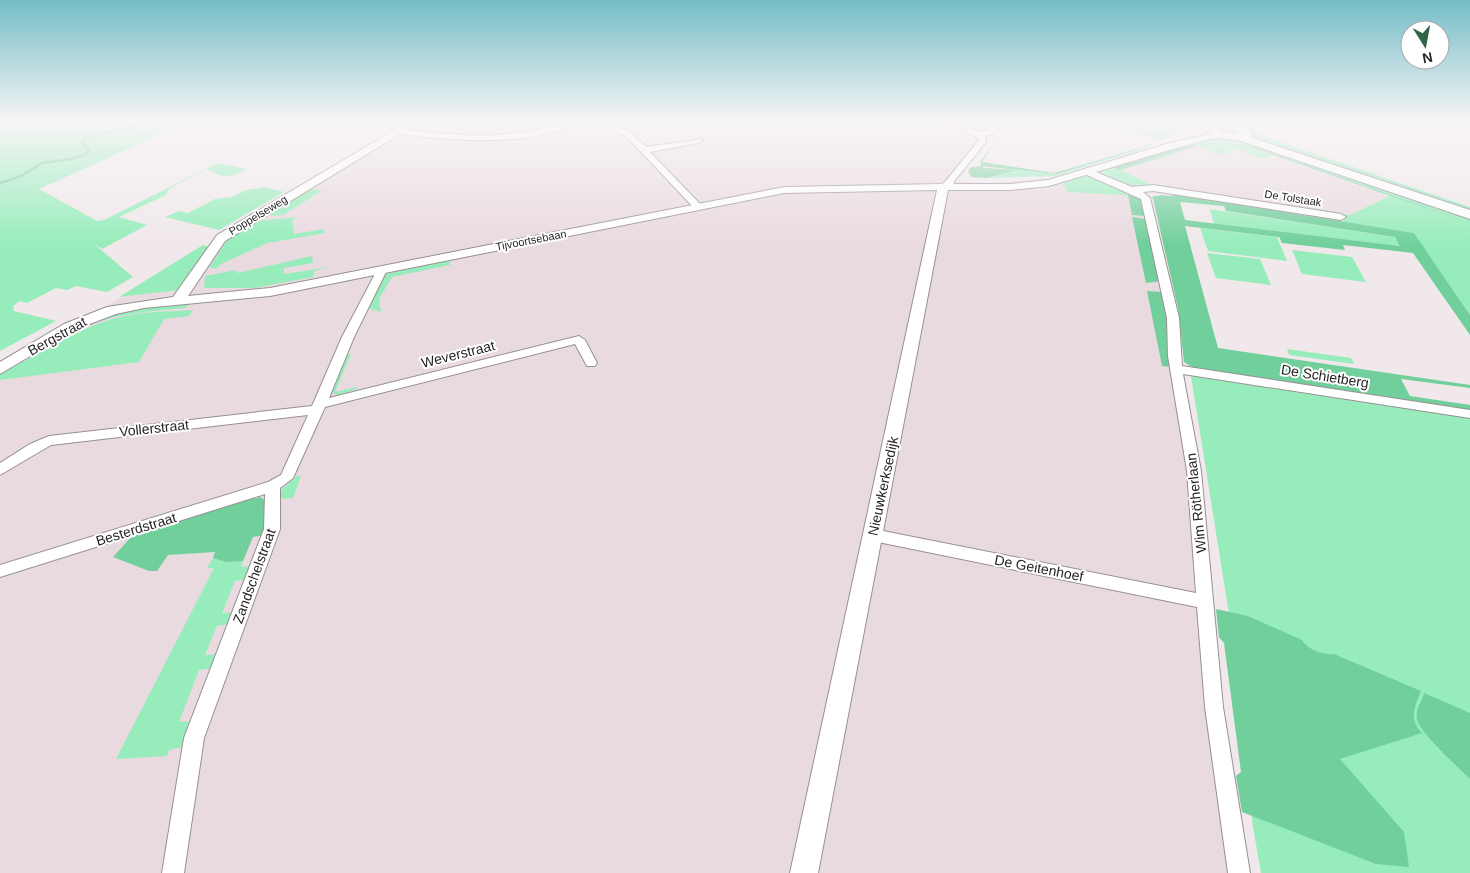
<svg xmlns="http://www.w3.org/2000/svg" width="1470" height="873" font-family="Arial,sans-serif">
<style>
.built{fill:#e9dae0}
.green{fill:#96edbb}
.forest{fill:#70cf9b;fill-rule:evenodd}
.water{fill:#6aca96}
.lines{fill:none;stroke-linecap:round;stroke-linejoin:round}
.stream{stroke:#6aca96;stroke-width:2.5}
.minor-casing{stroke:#979093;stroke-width:2}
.tertiary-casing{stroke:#979093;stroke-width:2}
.secondary-casing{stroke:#979093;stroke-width:2}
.minor{fill:#fff;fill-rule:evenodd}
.tertiary{fill:#fff;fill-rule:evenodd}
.secondary{fill:#fff;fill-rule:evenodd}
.labels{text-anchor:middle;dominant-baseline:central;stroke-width:4;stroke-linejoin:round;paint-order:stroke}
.far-street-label{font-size:11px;fill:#282527;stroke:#fff}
.street-label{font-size:14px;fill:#282527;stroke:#fff}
</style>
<rect width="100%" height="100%" fill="#f0e8eb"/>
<polygon class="built" points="413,123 997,123 948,181 990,183 1088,176 1222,138 1394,197 1353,216 1153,188 1141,197 1163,278 1185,447 1208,715 1233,873 0,873 0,370"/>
<g class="green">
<path d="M0 123H186L39 189 97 221 104 220 218 163 247 169C230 178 224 179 207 169L169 189 166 195 119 217 147 225 102 249 92 242 133 277 107 292 76 286 67 290 56 288 27 303 20 301 13 306 14 311 56 321 0 351Z"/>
<polygon points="1116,123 1185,123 1195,127 1161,141 1125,129 1126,125"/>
<polygon points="1250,123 1262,123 1255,130 1260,135 1470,207 1470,213 1254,137 1246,128"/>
<polygon points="1220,137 1238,138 1470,217 1470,315 1414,233 1344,222 1342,215 1306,210 1310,208 1350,215 1390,196 1274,154 1262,159 1237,149 1221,155 1198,146 1209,143 1196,146 1191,143"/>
<polygon points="1150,144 1154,145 1055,176 988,178 1017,170 1057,174"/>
<polygon points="1113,167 1120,170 1112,173 1121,170 1149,184 1174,187 1174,189 1144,185 1127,186 1100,175 1100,171"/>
<polygon points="1084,176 1094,177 1138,196 1068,192 1063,182"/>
<polygon points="265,187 284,192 219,230 165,217 179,211 188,213 215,199 232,197 246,190"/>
<polygon points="309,189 323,190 283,215 267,216"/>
<polygon points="1210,209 1395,237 1401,246 1214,224"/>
<polygon points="299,217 292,220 294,234 324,229 325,233 267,243 221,264 217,268 209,268 226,242 236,233 255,221"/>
<polygon points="1200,228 1277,237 1287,261 1208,251"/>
<polygon points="203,245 209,247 179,290 119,297"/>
<polygon points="1292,250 1352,257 1366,282 1302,274"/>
<polygon points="1207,253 1260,259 1271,285 1216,278"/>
<polygon points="312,256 313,263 284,268 284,274 330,267 314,271 313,277 255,288 204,288 205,276 236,270 237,273"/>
<polygon points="444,260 449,261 450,265 392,277 379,299 381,312 368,308 384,276 390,272"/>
<path d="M191 303 185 308C148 311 114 314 80 328 65 335 44 353 29 355 63 336 97 316 136 309 154 305 173 305 191 303Z"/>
<path d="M193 310 189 316 164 319 139 362 0 380V374L10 368C44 352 76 329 113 319 139 311 166 312 193 310Z"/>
<polygon points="1287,349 1351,358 1354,364 1289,355"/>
<polygon points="351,354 335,392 357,387 357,389 337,395 330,391 346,355"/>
<polygon points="1191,376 1394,407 1393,405 1470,416 1470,873 1261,873 1253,827 1229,614"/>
<polygon points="297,476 301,476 293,498 279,499 282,489"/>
<polygon points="213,558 226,562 243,561 241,567 252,566 247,579 235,581 222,613 235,612 230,624 217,626 205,655 219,654 213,668 199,670 179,722 189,721 182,747 169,750 167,756 116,759 214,568 207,568"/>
</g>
<g class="forest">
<polygon points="1191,143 1196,146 1120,170 1113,167"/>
<polygon points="981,166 984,168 1017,170 987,178 971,177 968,171 971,167"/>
<path d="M1173 194 1414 233 1470 315V335L1413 253 1343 245 1345 250 1282 243 1279 237 1185 226 1218 348 1470 385V388L1401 379 1410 396 1470 405V411L1193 368 1184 362 1178 308 1153 199 1151 197 1162 195 1172 196ZM1180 202 1224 206 1226 211 1395 237 1400 246 1185 220Z"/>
<polygon points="1128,195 1140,197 1146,216 1132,215"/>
<polygon points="1132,217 1146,219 1161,281 1146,283"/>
<polygon points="1147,291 1163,292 1168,319 1171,367 1162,366"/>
<polygon points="254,495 255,499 260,497 265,500 265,535 253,537 243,561 226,562 213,558 215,552 168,555 157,571 149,571 113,557 133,535"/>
<path d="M1216 609 1248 616 1302 640C1308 650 1323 655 1334 654L1421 691C1415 707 1408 719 1422 733L1340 759 1404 832 1409 867 1376 864 1242 812 1236 776 1241 772 1224 643 1219 637Z"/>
<path d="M1424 693 1470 713V779C1459 768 1419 732 1417 719 1415 709 1422 702 1424 693Z"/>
</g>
<g class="water">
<polygon points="1001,135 982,162 1054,173 1151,145 1057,174 981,166 980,162"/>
<polygon points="1208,143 1254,147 1459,219 1470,223 1250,147 1210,143 1111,173"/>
</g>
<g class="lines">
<polyline class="stream" points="0,183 21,176 42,163 71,159 84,155 90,149 82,143 85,139 121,128 170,123"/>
<defs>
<g id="minor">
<path d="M560 123H572C542 145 463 141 426 137 417 136 403 136 396 131L400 129C454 136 508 141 560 123Z"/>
<path d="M594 123C617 123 631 131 646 147L702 139 703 141 699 143 650 152 701 205V209H695L626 136Z"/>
<path d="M951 123C963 123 975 134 986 131L991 123H999L992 135 985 136 986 142 952 184 949 185 945 182 979 140 977 137Z"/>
<polygon points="1240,123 1250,123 1242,129 1236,129 1236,125"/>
<polygon points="1085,170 1091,170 1132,187 1153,185 1341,214 1346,217 1341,220 1153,191 1143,192 1150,198 1179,318 1182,366 1470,410 1470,418 1183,374 1201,471 1223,707 1250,873 1228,873 1205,707 1197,607 873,541 867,539 865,535 867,531 873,529 1196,593 1187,471 1168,356 1167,318 1141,199 1085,174"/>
<polygon points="382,267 387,270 354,337 329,398 579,336 585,340 597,363 595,366 587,366 575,344 325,407 293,478 280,488 280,529 204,738 184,873 162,873 184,738 264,529 265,494 0,577 0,565 268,482 281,475 308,415 51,445 0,475 0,463 30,444 49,436 312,406 342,337 377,270"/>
</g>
<polygon id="tertiary" points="406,123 418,123 225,241 188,296 270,288 784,187 942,184 949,179 953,180 954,184 1010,184 1048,180 1170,143 1221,132 1226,135 1176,148 1049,186 1010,190 948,190 818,873 790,873 937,190 784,193 270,296 144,308 116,314 74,330 0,374 0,362 64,324 107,307 173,297 217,235"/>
<path id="secondary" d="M1211 123 1243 125 1253 134 1250 137 1470 210V219L1238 140 1218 138 1203 128ZM1220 128 1236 130 1239 133H1227L1217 129Z"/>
</defs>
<use href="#minor" class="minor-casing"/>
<use href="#tertiary" class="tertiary-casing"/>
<use href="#secondary" class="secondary-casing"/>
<use href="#minor" class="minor"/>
<use href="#tertiary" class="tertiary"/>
<use href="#secondary" class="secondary"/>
</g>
<linearGradient id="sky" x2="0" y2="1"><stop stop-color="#75bdc7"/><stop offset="0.5" stop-color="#f8f5f6"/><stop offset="1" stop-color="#f8f5f6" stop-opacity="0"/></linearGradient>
<rect width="1470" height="245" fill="url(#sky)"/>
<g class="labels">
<g class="far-street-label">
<text transform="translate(1293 198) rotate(9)">De Tolstaak</text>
<text transform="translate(258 215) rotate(-31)">Poppelseweg</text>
<text transform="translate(531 240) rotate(-11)">Tijvoortsebaan</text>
</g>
<g class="street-label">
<text transform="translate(57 336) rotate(-29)">Bergstraat</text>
<text transform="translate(458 354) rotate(-14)">Weverstraat</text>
<text transform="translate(1325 376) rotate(9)">De Schietberg</text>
<text transform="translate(154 428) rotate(-6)">Vollerstraat</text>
<text transform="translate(883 486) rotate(-78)">Nieuwkerksedijk</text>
<text transform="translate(1196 503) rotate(-96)">Wim Rötherlaan</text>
<text transform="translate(136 529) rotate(-17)">Besterdstraat</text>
<text transform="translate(1039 568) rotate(11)">De Geitenhoef</text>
<text transform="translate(254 576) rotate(-70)">Zandschelstraat</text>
</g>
</g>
<g transform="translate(1425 45) rotate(169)"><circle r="24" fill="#ffffff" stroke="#a9a8a9"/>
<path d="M0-4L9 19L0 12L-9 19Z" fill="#306348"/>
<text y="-8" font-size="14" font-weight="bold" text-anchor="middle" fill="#282527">N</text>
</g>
</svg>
